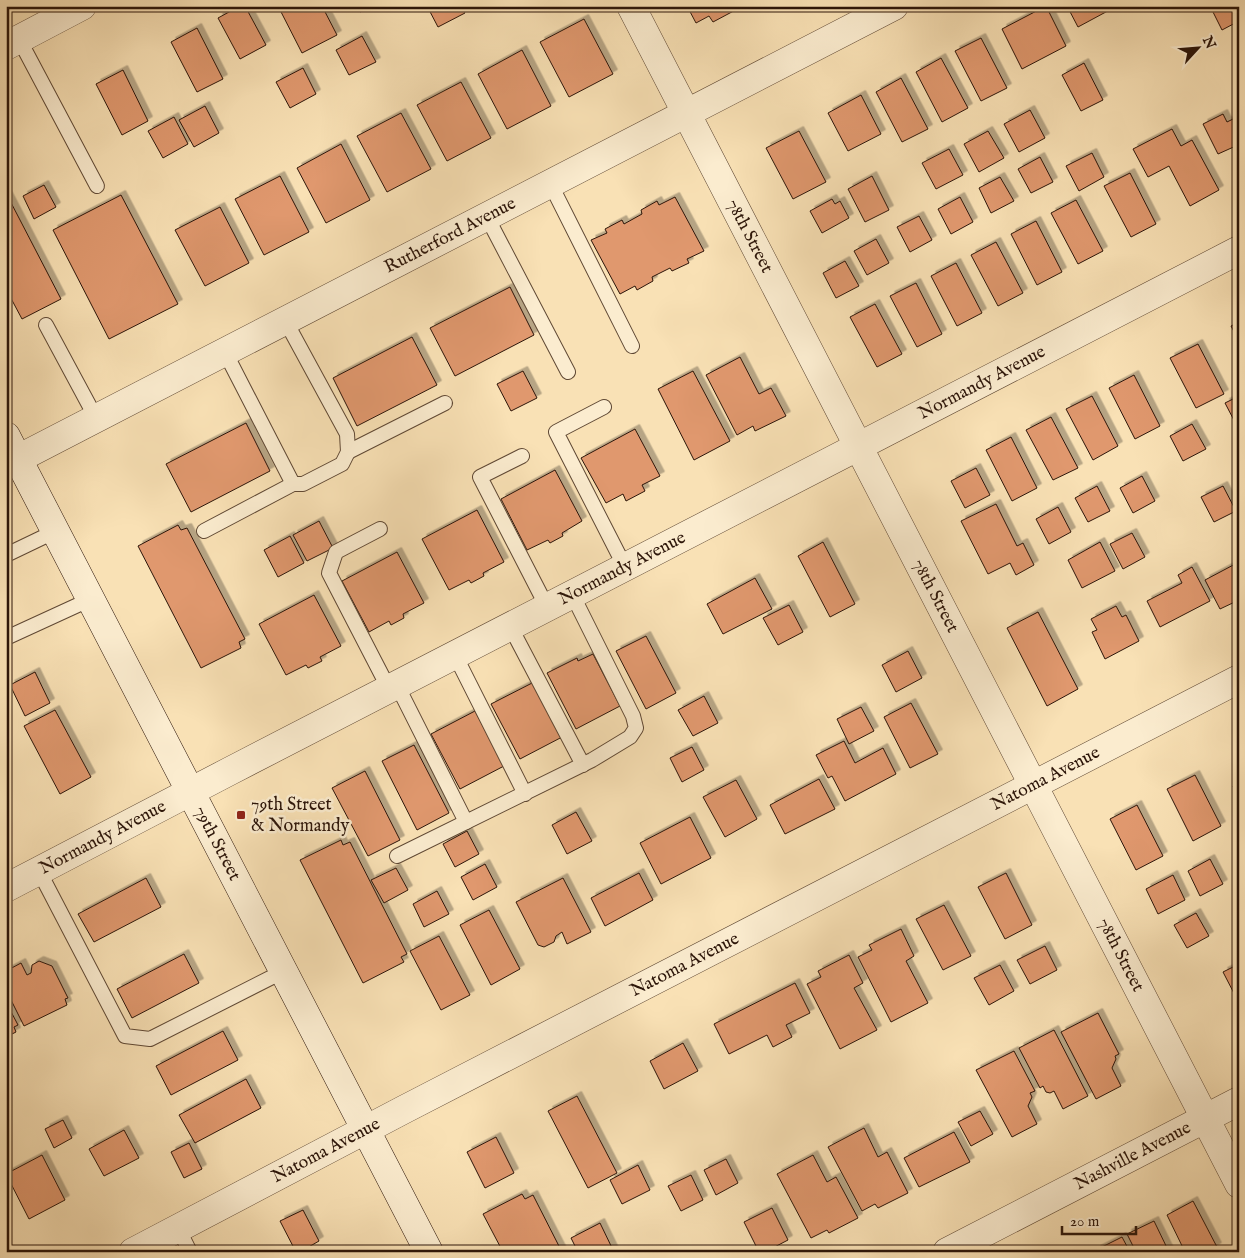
<svg xmlns="http://www.w3.org/2000/svg" width="1245" height="1258" font-family="'IM FELL English',serif">
<style>
.building{fill:#e0986e;stroke:#2c1509;filter:url(#shadow)}
.lines{fill:none;stroke-linecap:round;stroke-linejoin:round}
.lane-casing{stroke:#5f4834;stroke-width:16}
.street-casing{stroke:#5f4834;stroke-width:29}
.secondary-casing{stroke:#2c1509;stroke-width:29}
.lane{stroke:#fbeccf;stroke-width:14}
.street{stroke:#fbeccf;stroke-width:28}
.secondary{stroke:#fbeccf;stroke-width:28}
.poi-dot{fill:#8f2418;stroke:#fbeccf;stroke-width:2}
.labels{text-anchor:middle;dominant-baseline:central;stroke-width:5;stroke-linejoin:round;paint-order:stroke}
.street-label{font-size:18px;fill:#2c1509;stroke:#fbeccf}
.poi-label{font-size:18px;fill:#2c1509;stroke:#fbeccf;text-anchor:start}
</style>
<defs>
<filter id="shadow"><feDropShadow dx="4.5" dy="-4.5" stdDeviation="0" flood-color="#0004"/></filter>
</defs>
<rect width="100%" height="100%" fill="#f9e1b5"/>
<filter id="stains"><feTurbulence type="fractalNoise" baseFrequency=".004" numOctaves="4"/><feColorMatrix values="0 0 0 0 .2 0 0 0 0 .09 0 0 0 0 .02 0 0 0 .5 -.17"/></filter>
<radialGradient id="worn" r=".72"><stop offset=".6" stop-color="#630" stop-opacity="0"/><stop offset="1" stop-color="#630" stop-opacity=".3"/></radialGradient>
<g class="building">
<polygon points="240,6 245,6 266,45 240,59 218,18"/>
<polygon points="278,6 322,6 337,35 302,53"/>
<polygon points="357,6 372,6 360,12"/>
<polygon points="427,6 461,6 465,13 438,27"/>
<polygon points="687,6 743,6 713,22 709,16 696,23"/>
<polygon points="1046,6 1066,46 1022,69 1002,29"/>
<polygon points="1067,6 1117,6 1078,27"/>
<polygon points="1210,6 1239,6 1239,21 1222,30"/>
<polygon points="584,19 613,74 569,97 540,42"/>
<polygon points="197,28 223,79 197,92 171,42"/>
<polygon points="362,36 376,62 349,75 336,50"/>
<polygon points="981,38 1007,88 981,101 955,51"/>
<polygon points="522,50 551,106 507,129 478,74"/>
<polygon points="941,58 968,108 942,122 916,72"/>
<polygon points="1084,63 1103,100 1081,111 1062,75"/>
<polygon points="303,68 316,94 290,108 276,82"/>
<polygon points="123,70 148,121 122,135 96,84"/>
<polygon points="901,78 928,129 902,142 876,92"/>
<polygon points="461,82 491,138 447,161 417,105"/>
<polygon points="861,95 881,134 848,151 828,113"/>
<polygon points="205,106 219,133 194,147 179,120"/>
<polygon points="1030,110 1045,138 1019,152 1004,124"/>
<polygon points="401,113 431,169 387,192 357,136"/>
<polygon points="1223,114 1227,122 1239,116 1239,147 1238,145 1218,154 1203,124"/>
<polygon points="174,117 188,144 163,158 148,131"/>
<polygon points="1172,129 1181,146 1192,140 1219,190 1190,206 1169,166 1148,177 1133,149"/>
<polygon points="799,131 826,182 793,199 766,148"/>
<polygon points="988,131 1004,158 979,172 964,144"/>
<polygon points="341,144 370,200 326,223 297,168"/>
<polygon points="949,149 963,175 936,189 922,163"/>
<polygon points="1092,153 1104,177 1079,191 1066,166"/>
<polygon points="1040,157 1053,182 1031,193 1018,169"/>
<polygon points="1130,173 1156,224 1131,237 1104,186"/>
<polygon points="280,176 309,232 264,255 235,199"/>
<polygon points="872,176 889,210 865,222 848,189"/>
<polygon points="1000,177 1014,201 991,213 979,188"/>
<polygon points="44,185 56,207 34,219 23,196"/>
<polygon points="6,193 61,299 22,319 6,289"/>
<polygon points="121,195 178,304 109,339 53,230"/>
<polygon points="675,197 704,251 687,259 689,263 672,271 670,268 652,277 653,281 637,290 635,286 620,294 591,240 607,233 605,229 622,220 624,224 642,214 641,210 657,201 659,205"/>
<polygon points="960,197 973,222 951,234 938,209"/>
<polygon points="832,199 835,204 840,201 849,218 822,233 810,211"/>
<polygon points="1076,200 1103,251 1078,264 1051,213"/>
<polygon points="220,207 249,263 205,286 175,230"/>
<polygon points="919,216 932,240 910,252 897,227"/>
<polygon points="1036,221 1062,272 1037,285 1011,234"/>
<polygon points="876,239 889,263 867,275 854,251"/>
<polygon points="996,242 1023,293 998,306 971,255"/>
<polygon points="845,261 859,286 836,298 823,273"/>
<polygon points="956,263 982,313 957,326 931,276"/>
<polygon points="916,283 942,334 917,347 890,296"/>
<polygon points="510,287 534,335 455,376 430,328"/>
<polygon points="875,304 902,354 877,367 850,317"/>
<polygon points="1239,322 1239,341 1231,326"/>
<polygon points="412,337 437,385 357,426 333,378"/>
<polygon points="1198,344 1224,394 1196,408 1170,358"/>
<polygon points="740,357 759,394 771,388 786,416 755,431 753,426 737,435 706,375"/>
<polygon points="523,371 537,398 511,411 497,384"/>
<polygon points="693,371 730,441 694,460 658,389"/>
<polygon points="1134,375 1160,426 1135,439 1109,388"/>
<polygon points="1092,396 1118,446 1093,460 1066,409"/>
<polygon points="1239,396 1239,428 1238,428 1225,403"/>
<polygon points="1051,417 1078,468 1053,480 1026,430"/>
<polygon points="246,423 270,471 191,512 166,464"/>
<polygon points="1192,424 1206,449 1183,461 1170,436"/>
<polygon points="635,429 660,476 642,485 645,491 626,501 623,494 606,503 581,458"/>
<polygon points="1011,437 1037,488 1012,501 986,450"/>
<polygon points="976,468 990,495 965,508 951,481"/>
<polygon points="555,470 582,521 562,533 563,536 550,543 548,540 527,550 501,499"/>
<polygon points="1142,476 1155,501 1133,513 1120,488"/>
<polygon points="1097,486 1110,511 1088,522 1075,498"/>
<polygon points="1223,486 1236,511 1214,522 1201,497"/>
<polygon points="996,504 1017,546 1023,543 1034,565 1016,575 1010,563 988,574 961,521"/>
<polygon points="1058,507 1071,532 1049,544 1036,519"/>
<polygon points="477,510 504,562 483,573 484,576 471,583 469,580 449,590 422,539"/>
<polygon points="319,521 333,548 307,561 293,535"/>
<polygon points="178,525 181,530 187,528 245,639 239,642 241,648 201,668 138,546"/>
<polygon points="1132,533 1145,557 1123,569 1110,544"/>
<polygon points="290,536 304,563 278,577 264,550"/>
<polygon points="823,542 855,604 830,617 798,556"/>
<polygon points="1100,542 1115,571 1082,588 1068,560"/>
<polygon points="397,552 424,603 403,614 404,618 391,625 389,621 369,632 342,581"/>
<polygon points="1239,562 1239,600 1220,609 1205,580"/>
<polygon points="1192,567 1210,601 1160,627 1147,601 1182,583 1178,575"/>
<polygon points="755,578 772,609 723,634 707,604"/>
<polygon points="314,595 341,646 320,657 322,661 308,668 306,665 286,675 259,624"/>
<polygon points="789,605 803,632 778,645 763,618"/>
<polygon points="1116,606 1122,617 1126,615 1139,641 1105,659 1092,632 1097,630 1091,619"/>
<polygon points="1038,612 1078,689 1047,706 1007,628"/>
<polygon points="646,636 676,693 646,709 616,651"/>
<polygon points="908,651 922,678 896,692 882,665"/>
<polygon points="593,654 620,706 576,729 547,673 577,658 578,661"/>
<polygon points="35,672 50,703 25,716 10,685"/>
<polygon points="536,681 564,736 520,759 491,704"/>
<polygon points="704,696 718,723 693,736 678,710"/>
<polygon points="911,703 938,754 910,768 884,717"/>
<polygon points="861,707 874,731 849,744 837,719"/>
<polygon points="55,710 91,777 60,794 24,726"/>
<polygon points="475,711 504,766 460,789 431,734"/>
<polygon points="844,741 855,763 883,748 896,774 845,801 832,776 828,778 816,755"/>
<polygon points="414,745 449,813 417,830 382,761"/>
<polygon points="692,747 704,770 682,782 670,758"/>
<polygon points="365,771 400,840 368,856 332,788"/>
<polygon points="1195,775 1221,826 1193,841 1167,789"/>
<polygon points="819,779 835,809 785,834 770,805"/>
<polygon points="736,780 757,819 725,837 703,797"/>
<polygon points="1239,783 1239,797 1233,786"/>
<polygon points="1137,805 1163,856 1136,870 1110,819"/>
<polygon points="576,812 592,841 567,854 552,825"/>
<polygon points="690,817 711,858 661,884 640,843"/>
<polygon points="467,831 479,854 455,867 443,844"/>
<polygon points="341,840 343,845 350,842 407,954 401,957 404,962 363,983 300,860"/>
<polygon points="1210,859 1223,884 1200,896 1188,871"/>
<polygon points="485,864 497,887 473,900 461,877"/>
<polygon points="396,868 408,890 384,903 371,880"/>
<polygon points="639,873 653,900 605,926 591,898"/>
<polygon points="1006,873 1032,925 1005,939 978,887"/>
<polygon points="1173,875 1185,900 1158,914 1146,889"/>
<polygon points="146,878 161,907 94,942 78,914"/>
<polygon points="563,878 591,932 567,944 562,932 556,936 554,942 544,947 538,945 516,902"/>
<polygon points="437,891 449,914 424,927 413,904"/>
<polygon points="944,905 971,956 943,970 916,919"/>
<polygon points="489,910 520,969 491,985 460,925"/>
<polygon points="1196,913 1209,936 1187,948 1174,925"/>
<polygon points="901,929 914,956 906,961 928,1003 891,1022 858,957 872,950 869,945"/>
<polygon points="439,936 470,995 441,1010 410,951"/>
<polygon points="1045,946 1057,970 1030,984 1017,960"/>
<polygon points="184,954 199,983 132,1018 117,989"/>
<polygon points="849,955 863,983 854,988 877,1030 840,1049 807,984 821,977 818,971"/>
<polygon points="39,961 52,966 68,998 65,999 67,1005 24,1026 6,990 6,971 21,963 27,975 31,973 32,965"/>
<polygon points="1239,964 1239,1003 1223,972"/>
<polygon points="1000,965 1014,991 989,1005 974,978"/>
<polygon points="795,983 810,1013 786,1025 792,1037 773,1047 767,1035 729,1054 714,1024"/>
<polygon points="6,1002 18,1025 14,1027 16,1032 6,1037"/>
<polygon points="1098,1013 1119,1054 1115,1056 1116,1059 1112,1068 1121,1086 1096,1099 1061,1032"/>
<polygon points="1054,1030 1088,1096 1063,1109 1054,1091 1050,1093 1046,1092 1043,1086 1040,1088 1019,1048"/>
<polygon points="223,1031 238,1060 171,1095 156,1066"/>
<polygon points="683,1043 698,1071 664,1089 650,1061"/>
<polygon points="1014,1051 1035,1091 1030,1093 1032,1097 1028,1106 1037,1124 1012,1137 976,1070"/>
<polygon points="246,1079 261,1108 195,1143 179,1115"/>
<polygon points="577,1096 617,1173 588,1188 548,1111"/>
<polygon points="980,1111 993,1134 971,1146 958,1122"/>
<polygon points="63,1120 72,1138 54,1148 45,1129"/>
<polygon points="864,1128 878,1157 887,1152 908,1193 878,1208 875,1204 862,1211 828,1147"/>
<polygon points="124,1130 139,1158 104,1176 89,1149"/>
<polygon points="954,1132 970,1162 919,1187 904,1158"/>
<polygon points="496,1137 514,1173 485,1188 467,1152"/>
<polygon points="189,1143 202,1169 184,1178 171,1152"/>
<polygon points="42,1155 65,1200 29,1219 6,1174"/>
<polygon points="813,1155 827,1182 836,1177 858,1218 829,1233 827,1230 811,1238 777,1174"/>
<polygon points="726,1159 738,1183 716,1195 704,1170"/>
<polygon points="638,1165 650,1190 622,1204 610,1180"/>
<polygon points="691,1175 703,1200 681,1211 668,1186"/>
<polygon points="522,1194 525,1199 533,1195 562,1252 503,1252 483,1214"/>
<polygon points="1193,1201 1217,1247 1208,1252 1185,1252 1167,1215"/>
<polygon points="772,1208 788,1240 765,1252 759,1252 744,1222"/>
<polygon points="303,1210 319,1241 300,1252 296,1252 280,1221"/>
<polygon points="1154,1221 1169,1252 1136,1252 1127,1234"/>
<polygon points="600,1223 614,1252 578,1252 571,1238"/>
<polygon points="1122,1237 1130,1252 1097,1252 1096,1250"/>
</g>
<g class="lines">
<defs>
<g id="lane">
<polyline points="19,39 97,186"/>
<polyline points="550,183 632,346"/>
<polyline points="487,217 568,372"/>
<polyline points="46,325 96,418"/>
<polyline points="225,352 293,484 303,484 342,464 348,452 347,434 285,320"/>
<polyline points="604,407 556,432 625,567"/>
<polyline points="348,452 445,403"/>
<polyline points="522,456 480,477 547,607"/>
<polyline points="380,529 336,552 329,573 389,689"/>
<polyline points="204,531 293,484"/>
<polyline points="6,555 56,531"/>
<polyline points="510,626 583,765"/>
<polyline points="6,638 91,599"/>
<polyline points="455,655 525,794"/>
<polyline points="397,685 466,822"/>
<polyline points="397,856 592,760 630,737 636,728 633,716 572,594"/>
<polyline points="39,871 125,1036 150,1039 284,971"/>
<polyline points="178,1228 190,1252"/>
</g>
<g id="street">
<path id="s1" d="M631 6 1239 1184"/>
<polyline points="6,46 82,6"/>
<path id="s2" d="M6 465 894 6"/>
<path id="s3" d="M6 888 230 771 1239 250"/>
<path id="s4" d="M133 1252 405 1109 1239 679"/>
<path id="s5" d="M947 1252 1239 1101"/>
</g>
<g id="secondary">
<path id="s6" d="M6 436 429 1252"/>
</g>
</defs>
<use href="#lane" class="lane-casing"/>
<use href="#street" class="street-casing"/>
<use href="#secondary" class="secondary-casing"/>
<use href="#lane" class="lane"/>
<use href="#street" class="street"/>
<use href="#secondary" class="secondary"/>
</g>
<rect class="poi-dot" x="236" y="810" width="10" height="10" rx="2.5"/>
<g class="labels">
<g class="street-label">
<text stroke="none"><textPath href="#s2" startOffset="500">Rutherford Avenue</textPath></text>
<text stroke="none"><textPath href="#s1" startOffset="259">78th Street</textPath></text>
<text stroke="none"><textPath href="#s3" startOffset="1099">Normandy Avenue</textPath></text>
<text stroke="none"><textPath href="#s3" startOffset="694">Normandy Avenue</textPath></text>
<text stroke="none"><textPath href="#s1" startOffset="664">78th Street</textPath></text>
<text stroke="none"><textPath href="#s4" startOffset="1028">Natoma Avenue</textPath></text>
<text stroke="none"><textPath href="#s3" startOffset="109">Normandy Avenue</textPath></text>
<text stroke="none"><textPath href="#s6" startOffset="459">79th Street</textPath></text>
<text stroke="none"><textPath href="#s1" startOffset="1068">78th Street</textPath></text>
<text stroke="none"><textPath href="#s4" startOffset="622">Natoma Avenue</textPath></text>
<text stroke="none"><textPath href="#s4" startOffset="218">Natoma Avenue</textPath></text>
<text stroke="none"><textPath href="#s5" startOffset="209">Nashville Avenue</textPath></text>
</g>
<g class="poi-label">
<text x="251" y="805">79th Street<tspan x="251" dy="21">&amp; Normandy</tspan></text>
</g>
</g>
<rect width="1245" height="1258" fill="none" stroke="#f9e1b5" stroke-width="25"/>
<rect x="8" y="8" width="1230" height="1243" fill="none" stroke="#2c1509" stroke-width="2.5"/>
<rect x="12" y="12" width="1220" height="1233" fill="none" stroke="#2c1509"/>
<g transform="translate(1198 48) rotate(64)" stroke="#fbeccf" stroke-width="4" paint-order="stroke">
<path d="M0-4L9 19L0 12L-9 19Z" fill="#2c1509"/>
<text y="-8" font-size="14" font-weight="bold" text-anchor="middle" fill="#2c1509">N</text>
</g>
<path d="M1062 1226v8h74v-8" fill="none" stroke="#2c1509" stroke-width="2.5"/>
<text x="1070" y="1226" font-size="15" fill="#2c1509" stroke="#fbeccf" stroke-width="4" paint-order="stroke">20 m</text>
<rect width="100%" height="100%" filter="url(#stains)"/>
<rect width="100%" height="100%" fill="url(#worn)"/>
</svg>
